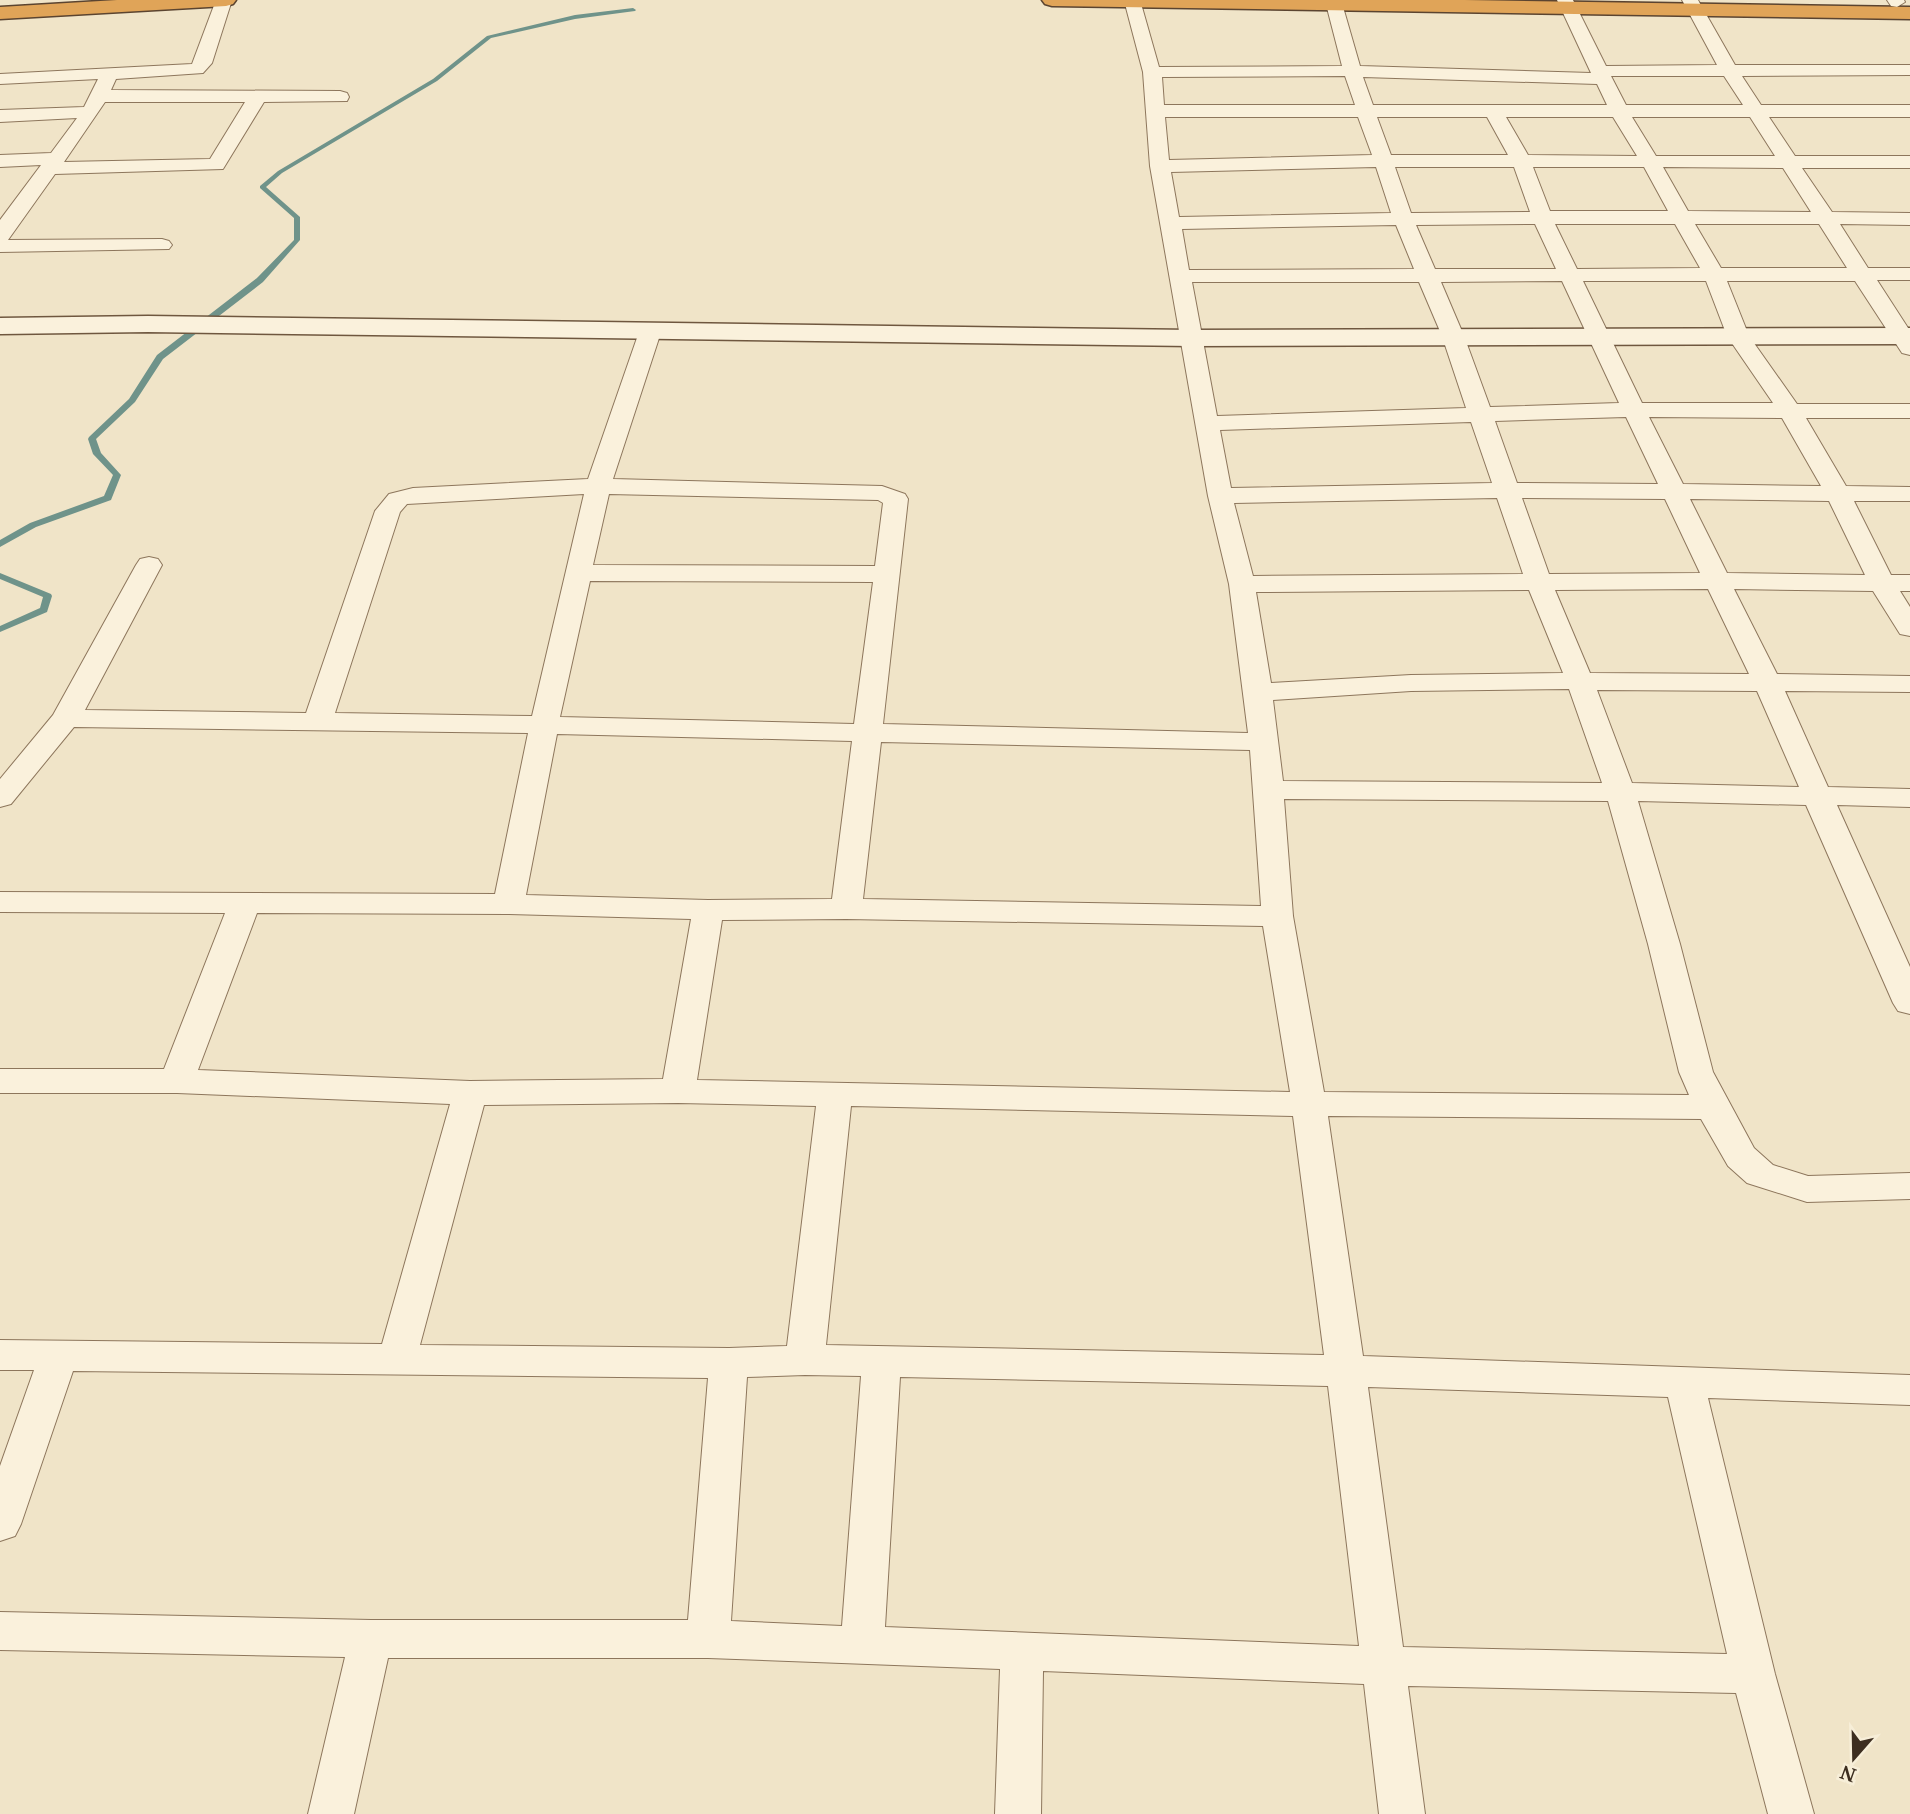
<svg xmlns="http://www.w3.org/2000/svg" width="1910" height="1814" font-family="'Noto Serif',serif">
<style>
.lines{fill:none;stroke-linecap:round;stroke-linejoin:round}
.stream{fill:#6f938a;fill-rule:evenodd}
.street-casing{stroke:#8d765c;stroke-width:2}
.secondary-casing{stroke:#6f573f;stroke-width:3}
.highway-casing{stroke:#5b4430;stroke-width:3}
.street{fill:#faf1dc;fill-rule:evenodd}
.secondary{fill:#faf1dc;fill-rule:evenodd}
.highway{fill:#e0a458;fill-rule:evenodd}
</style>
<rect width="100%" height="100%" fill="#f0e4c8"/>
<g class="lines">
<g class="stream">
<polygon points="633,8 636,10 635,11 575,19 491,38 437,81 282,173 266,187 300,217 300,240 263,282 163,359 135,402 96,439 101,453 121,475 111,500 36,527 0,547 0,540 30,523 104,496 113,475 93,454 88,439 89,437 129,399 157,355 257,278 294,240 294,218 260,188 260,186 278,171 433,79 487,36 575,15"/>
<polygon points="0,573 51,594 52,596 47,612 0,632 0,626 40,608 43,597 0,579"/>
</g>
<defs>
<g id="street">
<path d="M216 0H232L212 63 203 73 116 79 111 90 340 91 347 93 349 97 347 101 264 102 223 169 55 174 8 240 162 239 169 241 172 245 169 249 0 252V220L41 165 0 167V155L51 153 77 118 0 122V110L84 107 98 79 0 84V74L192 64ZM105 102H245L210 159 64 162Z"/>
<path d="M1124 0H1140L1159 67 1342 66 1325 0H1341L1360 66 1591 73 1557 0H1573L1606 66 1717 65 1682 0H1698L1735 65H1910V75L1742 76 1761 105H1910V117H1769L1795 156H1910V168H1802L1832 212 1910 213V225L1840 224 1868 268H1910V280H1877L1910 331V355L1902 353 1855 281H1727L1749 336 1797 404H1910V418H1806L1846 486 1910 487V501H1854L1891 575H1910V591H1900L1910 607V636L1900 634 1873 591 1734 589 1777 674 1910 676V692L1785 691 1828 787 1910 789V807L1837 805 1910 967V1014L1898 1011 1893 1003 1806 805 1638 801 1680 944 1713 1072 1754 1148 1773 1165 1808 1176 1910 1173V1199L1807 1202 1747 1183 1728 1166 1701 1119 1328 1116 1363 1356 1910 1375V1405L1708 1398 1775 1674 1814 1814H1768L1736 1693 1408 1686 1425 1814H1379L1364 1684 1043 1671 1041 1814H995L1000 1669 708 1658H388L354 1814H308L345 1657 0 1650V1612L371 1620H688L708 1378 73 1371 21 1524 15 1536 0 1541V1466L34 1370H0V1340L382 1344 450 1104 177 1093H0V1069H164L225 913 0 912V892L495 894 528 733 74 727 11 804 0 807V779L53 715 136 565 140 559 149 557 158 559 162 565 85 710 306 713 375 511 389 494 413 488 588 479 639 332 642 327H658L661 332 613 479 882 486 905 494 908 499 883 724 1248 733 1229 584 1208 496 1150 166 1143 72ZM1345 76 1355 105H1164L1162 77ZM1611 76H1724L1743 105H1626ZM1363 77 1597 84 1607 105H1373ZM1165 117H1358L1372 155 1169 160ZM1377 117H1487L1508 155H1391ZM1506 117H1613L1637 156 1528 155ZM1632 117H1750L1775 156H1656ZM1376 167 1391 213 1179 217 1171 172ZM1395 167H1514L1530 212 1411 213ZM1533 167H1644L1668 211H1550ZM1663 167 1783 168 1811 212 1688 211ZM1535 224 1556 269H1435L1416 225ZM1555 224H1675L1700 268 1577 269ZM1695 224H1819L1847 268H1721ZM1396 225 1414 269 1189 270 1182 229ZM1562 281 1619 403 1490 407 1464 336 1441 282ZM1583 281H1706L1727 336 1773 403H1642ZM1192 282H1419L1442 336 1466 408 1217 416ZM1626 417 1658 484 1517 483 1495 421ZM1649 417 1782 418 1821 486 1683 484ZM1471 422 1492 483 1231 488 1220 430ZM584 494 532 716 335 713 400 512 407 504ZM609 494 878 500 883 503 875 566 593 565ZM1497 498 1523 574 1253 576 1234 503ZM1522 498 1665 499 1700 573 1549 574ZM1690 499 1829 501 1865 575 1727 573ZM590 581 873 582 854 724 560 717ZM1708 589 1749 674 1590 673 1555 590ZM1529 590 1563 673 1411 675 1271 683 1256 592ZM1569 689 1602 783 1283 781 1273 700 1411 691ZM1597 690 1757 691 1799 787 1632 783ZM557 734 852 741 832 899 708 900 526 895ZM881 742 1250 750 1261 906 863 899ZM1284 799 1608 801 1648 944 1679 1072 1689 1095 1324 1092 1293 916ZM257 913 509 914 691 919 663 1079 470 1081 198 1070ZM846 919 1263 926 1290 1092 697 1080 722 920ZM678 1103 816 1106 787 1346 729 1348 420 1345 484 1105ZM851 1106 1293 1116 1324 1355 826 1345ZM805 1375 861 1376 842 1626 731 1621 747 1377ZM900 1377 1328 1386 1359 1646 885 1627ZM1368 1387 1668 1397 1727 1654 1403 1647Z"/>
<polygon points="1887,0 1904,0 1905,2 1897,7 1891,6"/>
</g>
<polygon id="secondary" points="148,316 1192,330 1910,328 1910,344 1192,346 148,332 0,334 0,318"/>
<g id="highway">
<polygon points="117,0 236,0 233,4 226,6 0,19 0,7"/>
<polygon points="1042,0 1465,0 1910,7 1910,19 1052,6 1045,4"/>
</g>
</defs>
<use href="#street" class="street-casing"/>
<use href="#secondary" class="secondary-casing"/>
<use href="#highway" class="highway-casing"/>
<use href="#street" class="street"/>
<use href="#secondary" class="secondary"/>
<use href="#highway" class="highway"/>
</g>
<g transform="translate(1854 1758) rotate(200)" stroke="#f7eed8" stroke-width="5" paint-order="stroke">
<path d="M0-5L12 26L0 18L-12 26Z" fill="#3d2e20"/>
<text y="-10" font-size="19" font-weight="bold" text-anchor="middle" fill="#3d2e20">N</text>
</g>
</svg>
